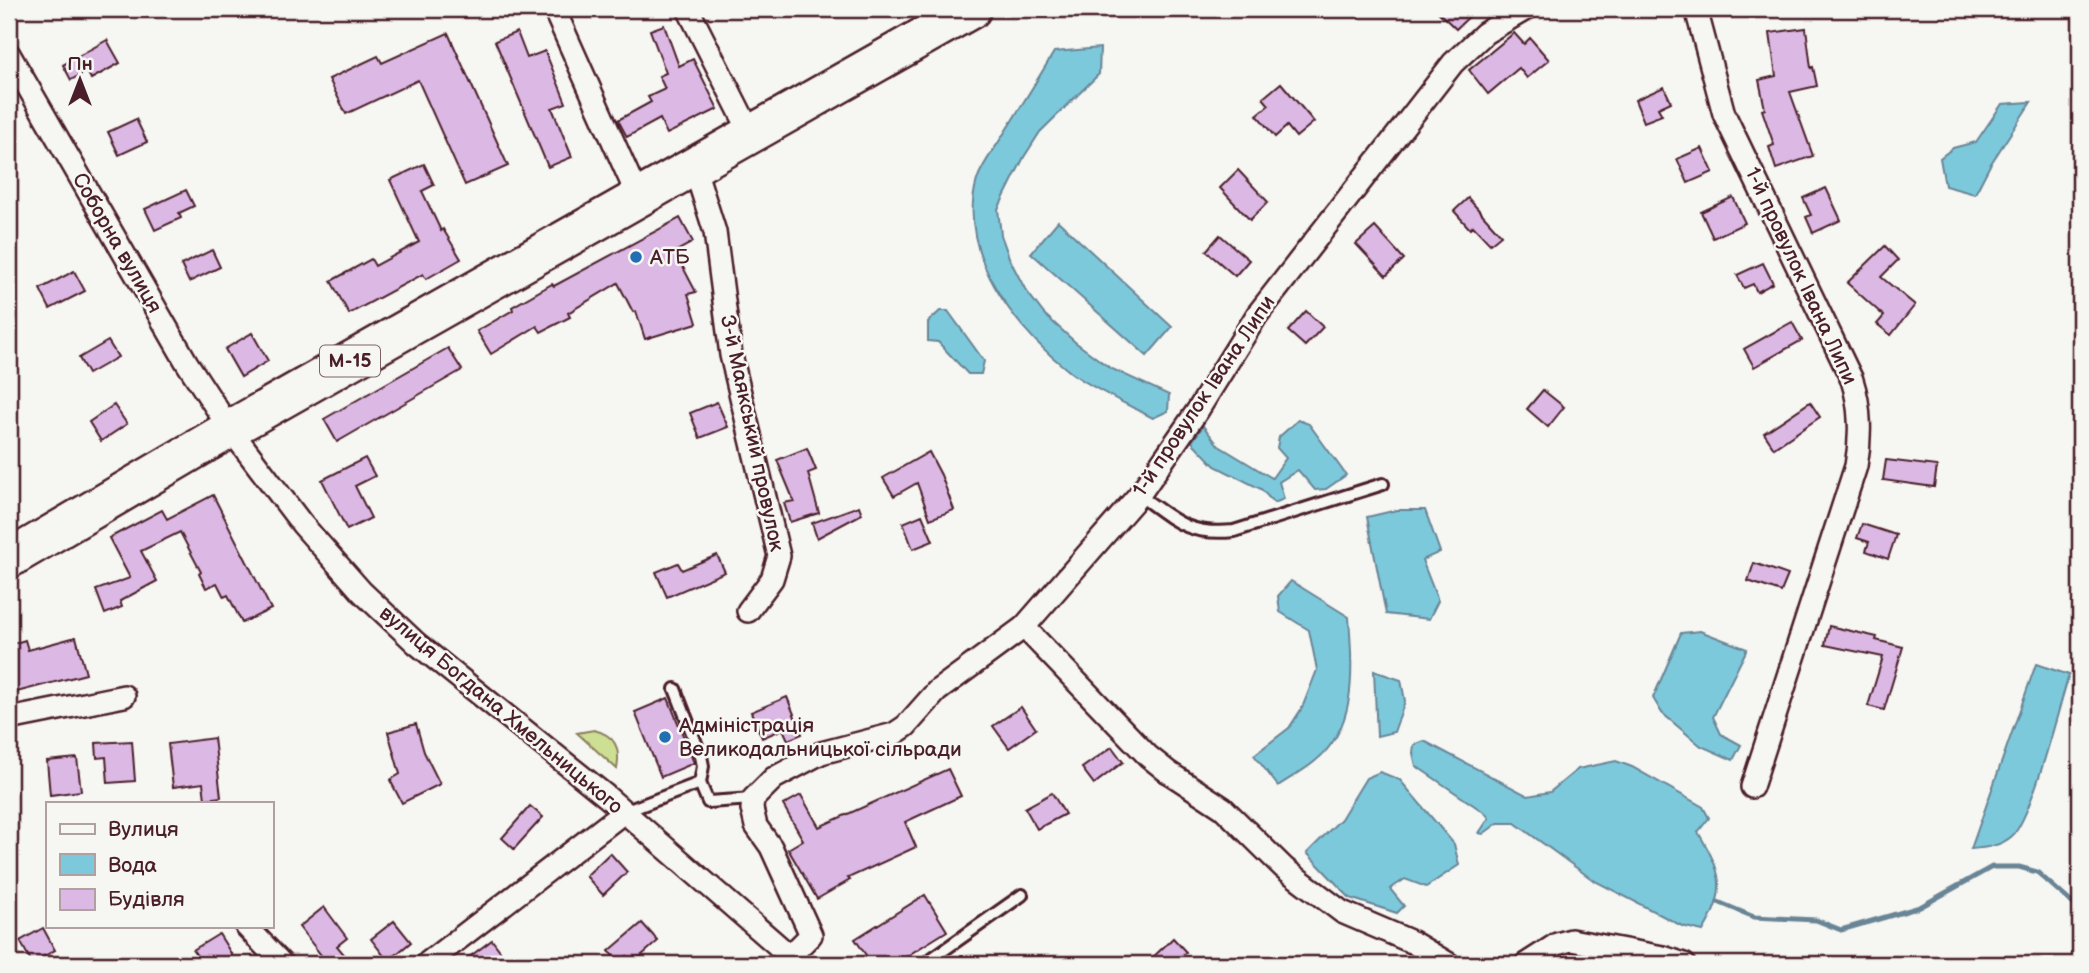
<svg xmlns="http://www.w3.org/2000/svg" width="2089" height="973" font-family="'Balsamiq Sans',sans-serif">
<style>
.grass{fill:#cddf93;stroke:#8c7f5f;stroke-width:2}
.water{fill:#7dc9dc;stroke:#698595;stroke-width:2}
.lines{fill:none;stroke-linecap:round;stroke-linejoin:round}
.stream{stroke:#698595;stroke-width:5}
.building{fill:#dcb9e4;stroke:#4a1f2b;stroke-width:2}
.lane-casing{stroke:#4a1f2b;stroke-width:16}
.street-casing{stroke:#4a1f2b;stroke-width:26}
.highway-casing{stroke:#4a1f2b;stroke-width:42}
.lane{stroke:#f6f6f2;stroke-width:10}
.street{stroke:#f6f6f2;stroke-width:21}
.highway{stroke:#f6f6f2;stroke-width:37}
.poi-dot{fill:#1f6fb2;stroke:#f6f6f2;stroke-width:2.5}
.labels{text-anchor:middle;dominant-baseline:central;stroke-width:5;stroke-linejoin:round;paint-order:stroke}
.shield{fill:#f6f6f2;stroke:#7e6067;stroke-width:2}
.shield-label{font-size:19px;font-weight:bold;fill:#4a1f2b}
.street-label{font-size:21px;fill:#4a1f2b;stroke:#f6f6f2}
.poi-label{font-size:21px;fill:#4a1f2b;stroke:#f6f6f2;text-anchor:start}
</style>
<rect width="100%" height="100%" fill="#f6f6f2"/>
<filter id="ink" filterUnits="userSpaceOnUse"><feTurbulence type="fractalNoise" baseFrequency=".0143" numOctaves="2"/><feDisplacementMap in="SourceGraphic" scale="14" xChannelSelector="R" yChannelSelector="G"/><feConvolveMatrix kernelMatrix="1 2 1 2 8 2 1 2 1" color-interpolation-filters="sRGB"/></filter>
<g filter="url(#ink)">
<path class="grass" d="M594 730C615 735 621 748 617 769L577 733Z"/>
<g class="water">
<path d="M1100 48 1099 74 1040 132 1024 157 998 209 1001 235 1010 260 1025 289 1044 314 1075 342 1110 368 1169 395 1168 411 1153 418C1127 404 1091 388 1069 371 1015 328 956 253 977 180 981 167 991 154 998 143 1017 113 1036 82 1054 52Z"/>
<polygon points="2031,102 1990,165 1975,194 1945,186 1940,158 1953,148 1976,142 2002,104"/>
<polygon points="1058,221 1172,327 1147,356 1031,253"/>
<polygon points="940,311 948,311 984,361 981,374 968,374 938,342 928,341 928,322"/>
<polygon points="1298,420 1309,424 1346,475 1326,489 1315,490 1298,470 1279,482 1284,499 1274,503 1261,489 1215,466 1192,442 1203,426 1219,446 1272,478 1286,458 1277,448 1279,437"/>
<polygon points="1397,510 1425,510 1440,552 1422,560 1438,601 1429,619 1386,614 1367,517"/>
<path d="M1291 581 1349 617C1352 667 1359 727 1314 762 1303 771 1290 778 1278 786L1254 755 1289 728 1302 708 1317 670 1309 630 1280 612 1278 596Z"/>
<polygon points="1700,631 1747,649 1713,717 1721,734 1741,745 1733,760 1701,746 1662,713 1653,698 1681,633"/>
<path d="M2036 664 2069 675C2059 706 2032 818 2012 836 2001 846 1986 848 1971 849Z"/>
<polygon points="1374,671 1401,680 1405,701 1394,732 1377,736"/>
<path d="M1424 741 1528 796 1550 792 1578 769 1616 761 1632 767 1703 807 1709 818 1698 832C1722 873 1728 889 1703 931L1682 926 1593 880 1515 823H1498L1483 834 1479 833 1489 818 1485 813 1416 766 1413 753 1414 745Z"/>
<polygon points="1380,772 1400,780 1454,844 1459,865 1426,887 1405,879 1390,889 1404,906 1397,913 1350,898 1307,853 1341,819 1366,778"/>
</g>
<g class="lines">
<polyline class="stream" points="1718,902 1754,917 1816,920 1841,930 1920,907 1992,867 2019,867 2037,872 2080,910"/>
</g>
<g class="building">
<polygon points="1435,9 1477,9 1456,29"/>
<polygon points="664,25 679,66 693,59 718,109 667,134 660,119 627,137 618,120 651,102 648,97 665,89 659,76 666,73 650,30"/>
<polygon points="1806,28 1811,68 1813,67 1817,86 1790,92 1813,156 1776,169 1769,147 1774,145 1762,110 1765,109 1759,80 1776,76 1770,33"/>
<polygon points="517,32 527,58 545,51 566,103 552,108 572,157 548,167 495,41"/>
<polygon points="448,33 508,166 465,185 418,80 346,114 329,79 378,56 382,63"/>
<polygon points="1514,33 1524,44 1530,38 1549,60 1527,78 1519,68 1488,94 1469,70"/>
<polygon points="107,40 120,63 91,79 87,71 71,80 63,65"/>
<polygon points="1281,83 1314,122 1296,137 1287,126 1275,137 1257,115 1269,105 1263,98"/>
<polygon points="1664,87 1671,102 1658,108 1662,115 1644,122 1635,100"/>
<polygon points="136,119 147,142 119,155 108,132"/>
<polygon points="1702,148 1713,172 1688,183 1677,159"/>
<polygon points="424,164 434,185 422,191 441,231 443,229 461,259 426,279 423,274 349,314 331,281 371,259 375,266 419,242 390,180"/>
<polygon points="1238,170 1268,202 1250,220 1220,188"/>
<polygon points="1826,188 1841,220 1813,233 1806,217 1811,215 1803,198"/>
<polygon points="186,190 194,206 179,213 181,218 155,230 145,209"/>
<polygon points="1733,197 1745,223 1713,238 1701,212"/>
<polygon points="1468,198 1501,235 1490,244 1473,226 1470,229 1454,211"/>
<polygon points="680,218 693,242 675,252 696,292 688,294 697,323 645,339 636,311 633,312 618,283 568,313 570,317 541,332 537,326 491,354 477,331 513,310 512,307 552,284 554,286"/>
<polygon points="1375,227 1404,259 1386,276 1356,244"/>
<polygon points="1220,235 1249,260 1235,276 1206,251"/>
<polygon points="1885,246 1898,260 1881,277 1915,305 1891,335 1877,324 1884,316 1847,283"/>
<polygon points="212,250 220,267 189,282 181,265"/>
<polygon points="1763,263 1773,283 1757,292 1753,284 1744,288 1737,275"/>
<polygon points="74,271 85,291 50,309 40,289"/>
<polygon points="1306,311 1323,327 1305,346 1288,331"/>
<polygon points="1792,322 1802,340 1754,367 1744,349"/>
<polygon points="252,333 268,361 241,377 225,349"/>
<polygon points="108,341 118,357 88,374 79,358"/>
<polygon points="448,348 462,370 337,442 324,419"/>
<polygon points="1543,390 1564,407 1548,427 1527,409"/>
<polygon points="717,402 728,427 700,438 690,413"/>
<polygon points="1810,402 1820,417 1774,448 1764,433"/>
<polygon points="114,405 127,424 101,441 89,422"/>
<polygon points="807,448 816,470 808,473 819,513 790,522 784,503 794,501 777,460"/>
<polygon points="929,452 941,475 954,510 930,519 917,483 894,496 883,478"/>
<polygon points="365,458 375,476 355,486 371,518 347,530 322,480"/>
<polygon points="1886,460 1937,466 1934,487 1883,480"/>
<polygon points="213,495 271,609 242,623 228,595 224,597 217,583 206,588 199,574 201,572 180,532 141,551 157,581 120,601 122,607 105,614 96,590 130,578 109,538 162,510 167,519"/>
<polygon points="859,506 862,514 817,538 812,523"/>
<polygon points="922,515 933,541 913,549 903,523"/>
<polygon points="1862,524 1896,535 1888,559 1866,551 1869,542 1857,538"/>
<polygon points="717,555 725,572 667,597 656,572 678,563 682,570"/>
<polygon points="1754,563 1788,575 1781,592 1748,581"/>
<polygon points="1829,626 1877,637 1876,640 1903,647 1884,710 1868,706 1883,657 1825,645"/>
<polygon points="76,637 86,674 9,694 9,645 25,640 28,650"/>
<polygon points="787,697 802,734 788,740 783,729 762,738 751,712"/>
<polygon points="668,698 694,763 661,777 635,712"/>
<polygon points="1021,707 1036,729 1009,748 993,726"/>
<polygon points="416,724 424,752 440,784 402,803 390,780 400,774 388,732"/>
<polygon points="214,738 221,797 205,799 203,783 173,787 168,744"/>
<polygon points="132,741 135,781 108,783 106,757 97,758 96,743"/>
<polygon points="1112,747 1123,762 1094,784 1082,768"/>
<polygon points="77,758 81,791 50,795 47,761"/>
<polygon points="948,769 961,796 905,822 916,847 848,878 850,880 817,899 788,849 803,840 783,805 801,795 819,827"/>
<polygon points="1052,793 1065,814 1037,829 1025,808"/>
<polygon points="530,806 543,817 514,849 502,838"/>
<polygon points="610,853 627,872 603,895 586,876"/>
<polygon points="925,895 947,931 894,964 872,964 855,939"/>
<polygon points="324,907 347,938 337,946 352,964 328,964 299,927"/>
<polygon points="394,921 411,942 388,961 371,939"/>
<polygon points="642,923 658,941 633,963 627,956 619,963 609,951"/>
<polygon points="43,928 55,950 32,963 20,941"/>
<polygon points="219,934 232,955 218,964 203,964 193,950"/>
<polygon points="1173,938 1186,952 1173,964 1146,964"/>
<polygon points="492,940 510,964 460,964"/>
</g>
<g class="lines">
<defs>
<g id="lane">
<path d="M1139 495C1174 520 1188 536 1234 531L1383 484"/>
<polyline points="675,689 701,756 703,766 700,783"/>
<polyline points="624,812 700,783 708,802 753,799"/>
<polyline points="924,964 1022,895"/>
</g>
<g id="street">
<polyline points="554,9 638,197"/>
<polyline points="688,9 751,134"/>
<path d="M1696 9 1724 114 1852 380C1861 407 1861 439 1856 466L1752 787"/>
<polyline points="9,54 187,363 230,429 302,524 362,592 416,643 606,796 799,964"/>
<polyline points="694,166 715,232 731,355 779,556 772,579 748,611"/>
<polyline points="1024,627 1148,756 1168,772 1223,808 1284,868 1342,912 1412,942 1449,964"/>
<polyline points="9,719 124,696"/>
<polyline points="246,926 282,964"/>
<polyline points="790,956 811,935 771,847 756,826 752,809 753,799 774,778 821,753 894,734 906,726 937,691 1024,627 1139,495 1198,410 1257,315 1453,63 1485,33 1526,9"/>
<polyline points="426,964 624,812"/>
<polyline points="1526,964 1557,944 1571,940 1663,957 1684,964"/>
</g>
<polyline id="highway" points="9,559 230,429 972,9"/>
</defs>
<use href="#lane" class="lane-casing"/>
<use href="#street" class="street-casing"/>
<use href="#highway" class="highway-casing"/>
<use href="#lane" class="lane"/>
<use href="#street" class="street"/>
<use href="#highway" class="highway"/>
</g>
</g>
<g class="poi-dot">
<circle cx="636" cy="257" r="7"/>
<circle cx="665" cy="737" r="7"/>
</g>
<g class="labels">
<rect class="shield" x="320" y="345.5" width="60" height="31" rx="5"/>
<g class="shield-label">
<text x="350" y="361">М-15</text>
</g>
<g class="street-label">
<text transform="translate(117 243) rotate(60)">Соборна вулиця</text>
<text transform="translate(1801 276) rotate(65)">1-й провулок Івана Липи</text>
<text transform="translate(1204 396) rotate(-56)">1-й провулок Івана Липи</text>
<text transform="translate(752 433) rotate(78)">3-й Маякський провулок</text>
<text transform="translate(501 710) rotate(40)">вулиця Богдана Хмельницького</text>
</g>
<g class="poi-label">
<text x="650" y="257">АТБ</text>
<text x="679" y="725">Адміністрація<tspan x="679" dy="24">Великодальницької сільради</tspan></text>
</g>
</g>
<rect width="2089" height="973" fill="none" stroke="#f6f6f2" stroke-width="35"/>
<rect x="18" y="18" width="2054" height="938" fill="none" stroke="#4a1f2b" stroke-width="2.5" filter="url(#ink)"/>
<rect x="46" y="802" width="228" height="126" fill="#f6f6f2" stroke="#b1a0a2" stroke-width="2"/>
<rect x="60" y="824" width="35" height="10" fill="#f6f6f2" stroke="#b1a0a2" stroke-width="2"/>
<text x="108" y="836" font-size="21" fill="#4a1f2b">Вулиця</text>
<rect x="60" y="854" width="35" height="21" fill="#7dc9dc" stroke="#b1a0a2" stroke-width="2"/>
<text x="108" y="872" font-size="21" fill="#4a1f2b">Вода</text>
<rect x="60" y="889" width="35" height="21" fill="#dcb9e4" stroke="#b1a0a2" stroke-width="2"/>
<text x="108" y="906" font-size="21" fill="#4a1f2b">Будівля</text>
<g transform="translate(80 80)" stroke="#f6f6f2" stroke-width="5" paint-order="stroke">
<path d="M0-5L12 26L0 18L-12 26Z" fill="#4a1f2b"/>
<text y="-10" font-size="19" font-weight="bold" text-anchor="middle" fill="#4a1f2b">Пн</text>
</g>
</svg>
